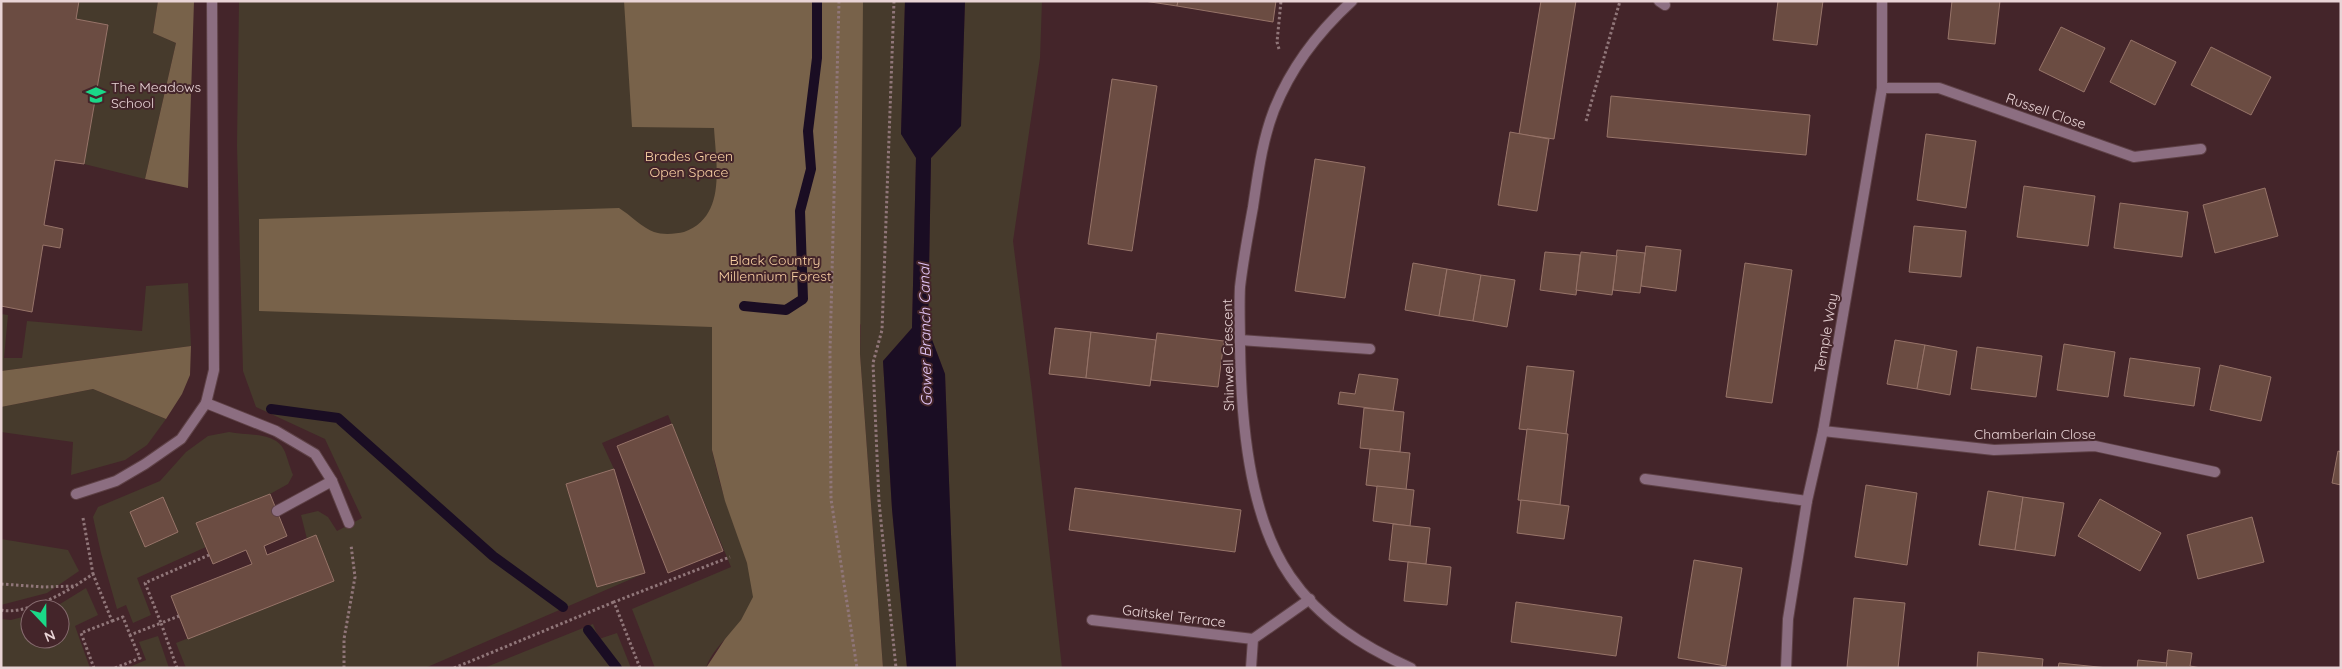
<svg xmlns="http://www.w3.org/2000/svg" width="2342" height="669" font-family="Quicksand,sans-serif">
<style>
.green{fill:#463a2c}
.forest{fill:#78624a}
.water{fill:#1a0d23}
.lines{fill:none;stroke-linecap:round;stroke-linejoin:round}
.stream{stroke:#1a0d23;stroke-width:10}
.building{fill:#6b4c42;stroke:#977469}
.lane-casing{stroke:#5e4146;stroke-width:12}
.street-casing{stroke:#5e4146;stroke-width:12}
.path{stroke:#907679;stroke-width:3;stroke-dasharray:2.5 2.5;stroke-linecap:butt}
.lane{stroke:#8c6e81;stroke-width:10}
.street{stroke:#8c6e81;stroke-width:10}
.labels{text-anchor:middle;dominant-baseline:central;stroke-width:4;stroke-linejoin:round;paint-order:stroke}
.poi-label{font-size:14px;fill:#e9d4d6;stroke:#44252a;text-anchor:start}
.street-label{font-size:14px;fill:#e9d4d6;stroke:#44252a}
.park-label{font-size:14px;fill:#fad1a4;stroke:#44252a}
.water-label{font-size:15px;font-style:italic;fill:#e4c7f9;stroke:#44252a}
</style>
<rect width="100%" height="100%" fill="#44252a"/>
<g class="green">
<polygon points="79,1 158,1 153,33 176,43 145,179 84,164 108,25 76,19"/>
<path d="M239 1H905L901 133 916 157 912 328 883 361 892 509 907 668H883L860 354 861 324 712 450C716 468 720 485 726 502 732 522 757 579 753 598 747 625 715 641 706 668H655L632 609 731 567 668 415 602 443 614 469 566 484 597 587 645 573 425 668H186L176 643 334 581 307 539 301 515 318 511 328 517 337 531 362 518 325 439 256 407 243 371 237 145Z"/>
<polygon points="965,1 1042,1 1040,58 1013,241 1032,393 1062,668 956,668 945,374 928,329 931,158 961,125"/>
<polygon points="188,283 191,346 1,371 1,314 8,315 4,358 22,358 27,321 142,331 146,286"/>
<polygon points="93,389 166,419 147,445 125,460 71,475 73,442 1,432 1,407"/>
<path d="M229 432C248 436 277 431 285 452 288 460 290 468 293 475L288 484 270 494 197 523 206 547 137 578 151 615 133 623 126 605 117 609 101 553 93 517 98 507 160 481 186 452 208 436Z"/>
<polygon points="1,539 68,550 79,571 47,593 1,605"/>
<polygon points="86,588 98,615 75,626 90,668 1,668 1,619 11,620 30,615 30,639 60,639 60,609 52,609"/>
<polygon points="593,624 599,639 617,633 631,668 484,668"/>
<polygon points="158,636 169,668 127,668 146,660 139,642"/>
</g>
<g class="forest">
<polygon points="158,1 194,1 188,188 145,179 176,43 153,33"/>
<path d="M624 1H863L860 354 883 668H706L725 639 741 620 753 597 747 563 725 501 712 450V327L259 311V219L619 208C629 214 644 229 654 232 662 235 676 234 684 232 727 217 716 164 714 128L632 127Z"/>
<polygon points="191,346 190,375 182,394 166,419 93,389 1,407 1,371"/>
</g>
<polygon class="water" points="905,1 965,1 961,126 931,158 928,329 945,374 956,668 907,668 892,509 883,361 912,328 916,158 901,134"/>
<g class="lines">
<g class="stream">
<polyline points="744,306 786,310 803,299 800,211 811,169 808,131 817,58 817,1"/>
<polyline points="271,409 338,418 493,556 563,607"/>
<polyline points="588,630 617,668"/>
</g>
</g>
<g class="building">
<polygon points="1,1 79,1 76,19 108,25 84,164 55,160 44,225 63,229 60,248 43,245 32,312 1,306"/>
<polygon points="1144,1 1178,1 1177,6"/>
<polygon points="1178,1 1276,1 1273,22 1177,6"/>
<polygon points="1541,1 1576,1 1554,139 1519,134"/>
<polygon points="1778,1 1823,1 1817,45 1773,40"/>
<polygon points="1952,1 2000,1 1995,44 1948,39"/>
<polygon points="2061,27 2105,48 2084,92 2039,70"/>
<polygon points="2131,40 2176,62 2155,105 2110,82"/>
<polygon points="2211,47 2271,77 2251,115 2191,85"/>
<polygon points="1112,79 1157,86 1132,251 1088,244"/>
<polygon points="1611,96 1810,115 1806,155 1607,137"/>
<polygon points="1510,132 1549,139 1537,211 1498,205"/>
<polygon points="1926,134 1976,141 1966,208 1917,200"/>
<polygon points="1315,159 1365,167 1345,298 1295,291"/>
<polygon points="2024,186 2095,196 2088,246 2017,237"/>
<polygon points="2265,188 2278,236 2215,253 2203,205"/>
<polygon points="2120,203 2188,212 2182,257 2114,248"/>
<polygon points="1914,226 1966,231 1961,277 1909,272"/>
<polygon points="1646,246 1681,250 1676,291 1641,286"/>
<polygon points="1617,250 1645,253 1640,293 1613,290"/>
<polygon points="1545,252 1580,255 1576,295 1540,290"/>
<polygon points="1581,252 1617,256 1612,295 1576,290"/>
<polygon points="1413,263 1447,269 1439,316 1405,310"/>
<polygon points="1745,263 1792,270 1772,403 1726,397"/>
<polygon points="1447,269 1481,275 1473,321 1439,316"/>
<polygon points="1481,275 1515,280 1507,327 1473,321"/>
<polygon points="1055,328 1091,332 1086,378 1049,374"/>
<polygon points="1091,332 1156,340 1150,386 1086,378"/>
<polygon points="1157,333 1224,341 1218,387 1151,380"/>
<polygon points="1895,340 1925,345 1917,389 1887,384"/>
<polygon points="2064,344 2115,352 2108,397 2057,390"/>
<polygon points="1925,345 1957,351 1950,395 1917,389"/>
<polygon points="1977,347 2042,356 2036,397 1971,389"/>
<polygon points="2130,358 2200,368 2194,406 2124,396"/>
<polygon points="2220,365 2271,377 2261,421 2210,410"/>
<polygon points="1527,366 1574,371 1566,434 1519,429"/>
<polygon points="1359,374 1398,379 1393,411 1338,404 1340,392 1355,394"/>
<polygon points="1364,408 1404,412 1400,452 1360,448"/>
<polygon points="672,424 723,551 668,573 617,446"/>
<polygon points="1527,429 1568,434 1560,505 1518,500"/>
<polygon points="1370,449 1410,453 1406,490 1366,485"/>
<polygon points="2338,451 2341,452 2341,485 2332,483"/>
<polygon points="614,469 645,573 597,587 566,484"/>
<polygon points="1866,485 1917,493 1907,565 1855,557"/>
<polygon points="1377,486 1414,490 1410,526 1373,521"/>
<polygon points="1075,488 1241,510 1235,552 1069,530"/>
<polygon points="1988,491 2023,497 2015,550 1979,545"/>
<polygon points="270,494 287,536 264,546 267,555 316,535 334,581 188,639 171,596 252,564 246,550 213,564 196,523"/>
<polygon points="163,497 178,532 145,547 130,512"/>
<polygon points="2023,497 2064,503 2055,556 2015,550"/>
<polygon points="2100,499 2161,533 2140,571 2078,536"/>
<polygon points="1521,500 1569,506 1564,539 1517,533"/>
<polygon points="2252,517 2264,562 2198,579 2187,535"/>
<polygon points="1393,524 1430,528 1426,564 1389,560"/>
<polygon points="1694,560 1742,568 1726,666 1678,658"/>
<polygon points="1408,562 1451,567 1447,605 1404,601"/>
<polygon points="1854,598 1905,603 1898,668 1847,667"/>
<polygon points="1516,602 1622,617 1616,656 1511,642"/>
<polygon points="2168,650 2192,653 2190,666 2201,668 2166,668"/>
<polygon points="1978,652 2043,659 2042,668 1977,668"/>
<polygon points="2138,660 2167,663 2166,668 2137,668"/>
<polygon points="2059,663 2108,668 2058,668"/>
</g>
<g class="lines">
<defs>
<g id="lane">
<polyline points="1240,340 1370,349"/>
<polyline points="1645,479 1807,501"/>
<polyline points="76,494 116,481 145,464 181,439 206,403 276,431 315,454 332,481"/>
<polyline points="277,511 332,481 349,523"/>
</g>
<g id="street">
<path d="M1352 1C1318 32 1291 67 1274 110 1262 141 1258 174 1253 207 1248 234 1243 261 1240 287 1239 306 1240 326 1240 345 1241 417 1248 515 1290 576 1320 620 1364 647 1411 668"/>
<polyline points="1659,1 1665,5"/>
<polyline points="1882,88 1939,88 2134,157 2201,149"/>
<polyline points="206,403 214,370 212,1"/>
<polyline points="1823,431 1994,450 2095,446 2215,472"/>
<polyline points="1092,620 1253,639"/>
<polyline points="1251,668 1253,639 1310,599"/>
<polyline points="1786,668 1788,619 1807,501 1823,431 1882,88 1882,1"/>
</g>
</defs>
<use href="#lane" class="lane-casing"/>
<use href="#street" class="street-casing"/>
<g class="path">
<polyline points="839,1 830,351 831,499 857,668"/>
<polyline points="894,1 882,330 873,363 879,502 896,668"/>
<polyline points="1279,49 1277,42 1281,1"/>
<polyline points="1586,121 1620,1"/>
<polyline points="83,518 93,574"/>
<polyline points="1,584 44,587 75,586 93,574 112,621 81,633 94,668"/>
<path d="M1 610C21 615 58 597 74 586"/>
<polyline points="112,621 123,617 130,635 161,623 145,583 209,555"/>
<polyline points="115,668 140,658 130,635"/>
<polyline points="177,668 161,623 179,616"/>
<polyline points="344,668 344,639 355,577 351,545"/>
<polyline points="454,668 614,602"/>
<polyline points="640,668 614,602 730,557"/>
</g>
<use href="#lane" class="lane"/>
<use href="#street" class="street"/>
</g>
<defs>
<symbol id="school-bare" viewBox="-9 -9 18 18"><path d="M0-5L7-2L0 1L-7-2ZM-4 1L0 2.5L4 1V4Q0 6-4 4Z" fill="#1ad988" stroke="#44252a" stroke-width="2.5" paint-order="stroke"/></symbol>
</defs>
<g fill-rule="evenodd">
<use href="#school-bare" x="82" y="81" width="28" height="28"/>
</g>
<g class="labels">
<g class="poi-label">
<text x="111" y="87">The Meadows<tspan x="111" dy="16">School</tspan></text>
</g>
<g class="street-label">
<text transform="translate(2046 111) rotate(19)">Russell Close</text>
<text transform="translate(1826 333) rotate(-80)">Temple Way</text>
<text transform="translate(1228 355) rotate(-91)">Shinwell Crescent</text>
<text x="2035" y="434">Chamberlain Close</text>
<text transform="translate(1174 616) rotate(7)">Gaitskel Terrace</text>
</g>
<g class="park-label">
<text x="689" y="156">Brades Green<tspan x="689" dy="16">Open Space</tspan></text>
<text x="775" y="260">Black Country<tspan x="775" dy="16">Millennium Forest</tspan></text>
</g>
<g class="water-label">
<text transform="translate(925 335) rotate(-91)">Gower Branch Canal</text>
</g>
</g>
<rect width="2342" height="669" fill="none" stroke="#e9d4d6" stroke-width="5"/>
<g transform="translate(45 624) rotate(158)"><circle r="24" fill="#44252a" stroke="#866b6f"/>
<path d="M0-4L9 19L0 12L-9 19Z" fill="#1ad988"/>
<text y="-8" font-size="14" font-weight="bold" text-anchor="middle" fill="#e9d4d6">N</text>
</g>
</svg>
